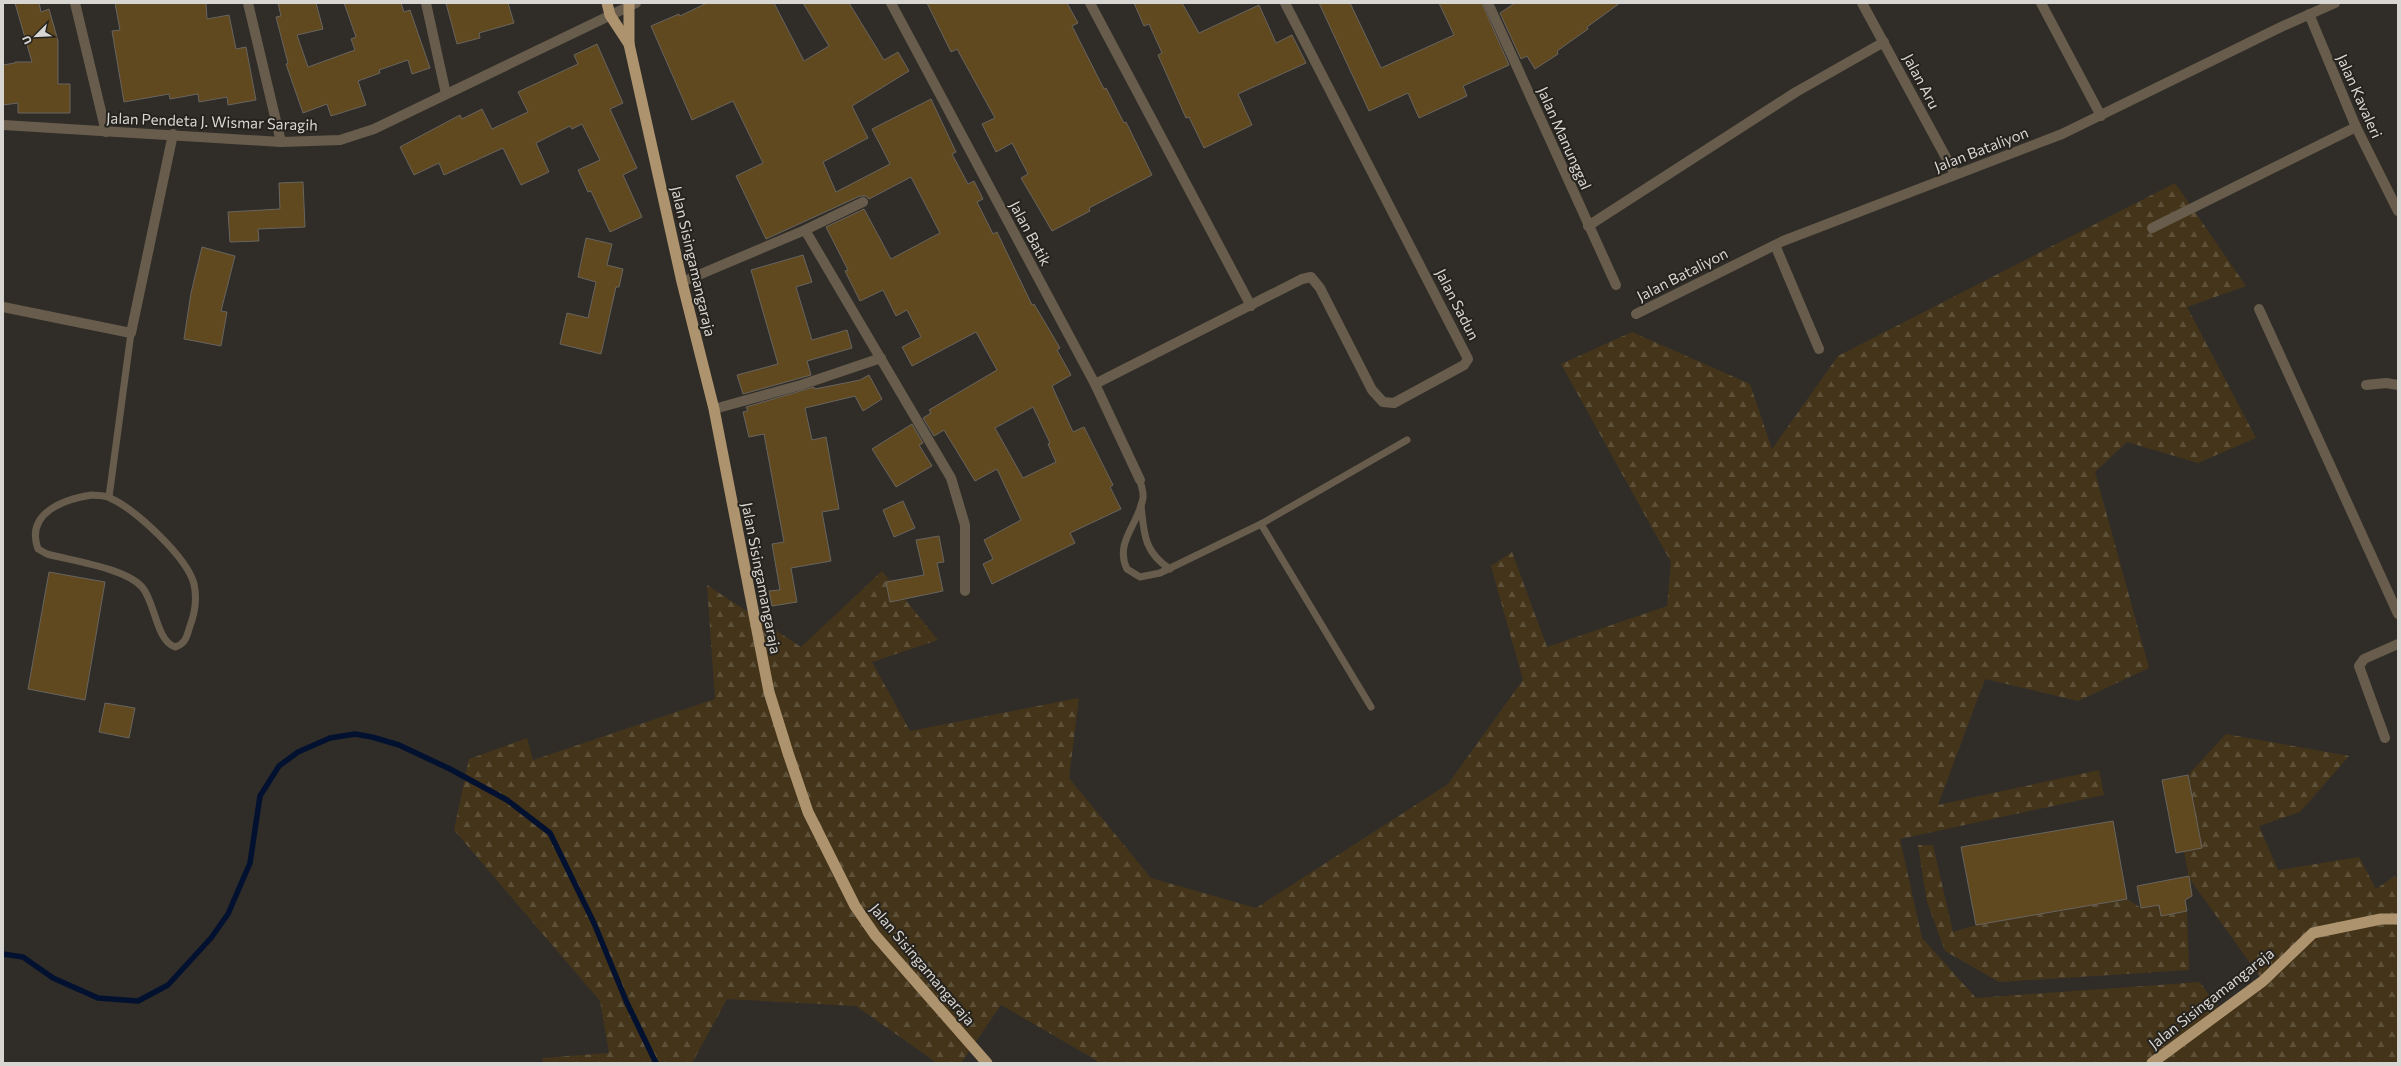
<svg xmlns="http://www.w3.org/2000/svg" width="2401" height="1066" font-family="Commissioner,sans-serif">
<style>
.forest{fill:url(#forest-firs)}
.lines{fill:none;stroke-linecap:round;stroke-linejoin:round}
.stream{stroke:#031130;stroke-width:5.5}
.building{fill:#60481f;stroke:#68645f;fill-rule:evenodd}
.service{stroke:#685d4c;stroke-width:7}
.minor{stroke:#685d4c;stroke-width:10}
.tertiary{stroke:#685d4c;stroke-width:10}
.trunk{stroke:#ae946e;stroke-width:11}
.labels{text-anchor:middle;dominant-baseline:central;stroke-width:4;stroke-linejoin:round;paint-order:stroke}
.street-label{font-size:15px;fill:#d8d6d3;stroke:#26231e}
</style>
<defs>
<pattern id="forest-firs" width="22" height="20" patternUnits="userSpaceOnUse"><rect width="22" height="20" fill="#44341a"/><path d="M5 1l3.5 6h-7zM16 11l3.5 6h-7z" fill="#5e513a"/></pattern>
</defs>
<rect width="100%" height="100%" fill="#302d28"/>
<g class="forest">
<polygon points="2175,183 2246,286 2187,307 2256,438 2198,463 2127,442 2095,472 2149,668 2078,701 1985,679 1938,805 2099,770 2104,795 1900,839 1922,938 1976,998 2200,982 2221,1012 2263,981 2189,878 2184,851 2188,775 2226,734 2349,756 2300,812 2259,826 2278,870 2359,857 2376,889 2395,876 2398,880 2398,1063 1097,1063 1096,1060 1001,1005 961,1063 937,1063 856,1006 727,999 692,1063 544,1063 542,1058 609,1053 600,1001 454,830 469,759 527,738 533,760 715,699 707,585 801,647 882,571 938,640 872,662 910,731 1079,698 1069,778 1151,878 1256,908 1448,784 1523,680 1491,566 1512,552 1547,647 1667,606 1671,562 1561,364 1632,332 1750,384 1772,449 1838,356"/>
<polygon points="1918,845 1933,845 1953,932 1976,925 2127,899 2141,908 2159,905 2161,916 2187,911 2189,970 1999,982 1945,951 1927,902"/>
</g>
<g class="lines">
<polyline class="stream" points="3,954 23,957 53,978 98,998 138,1001 168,985 211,938 228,914 250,863 260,796 279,766 298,752 330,738 355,734 372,737 399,745 450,769 507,800 550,833 594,923 627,1003 656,1063"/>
</g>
<g class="building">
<polygon points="15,3 39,3 41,12 49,9 58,41 58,84 70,84 70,113 18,113 18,103 3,105 3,65 15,63 15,62 32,62"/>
<polygon points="115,3 206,3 207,19 229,15 236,49 246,47 256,100 228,105 227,97 199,102 198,94 170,99 169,94 124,102 112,31 120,30"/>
<polygon points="278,3 316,3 323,29 297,35 308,67 355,50 351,39 356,37 344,3 401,3 404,12 410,10 430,68 412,74 408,60 379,70 380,73 358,81 366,105 331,116 327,104 303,113 286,64 288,63 276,17 281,16"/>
<polygon points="446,3 508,3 514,23 479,33 480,38 457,44"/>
<path d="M707 3H774L804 61 829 46 803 3H849L884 60 898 52 909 71 852 106 868 138 823 162 836 192 890 164 872 129 931 99 956 152 952 154 968 184 974 181 983 199 977 202 993 234 997 232 1032 305 1034 304 1060 348 1057 350 1071 375 1052 386 1073 432 1084 427 1113 485 1110 487 1121 509 1070 533 1075 543 992 584 983 564 993 559 984 540 1021 520 997 469 975 481 944 430 934 436 923 418 931 413 929 410 997 370 976 332 912 366 902 347 921 337 907 310 896 316 883 290 860 301 845 271 848 270 826 227 864 209 891 259 940 233 911 177 869 199 866 196H860L766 239 736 176 763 163 733 101 692 120 651 26 679 14 680 16ZM1033 407 1050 443 1048 444 1056 462 1023 478 995 428Z"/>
<polygon points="927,3 1067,3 1078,23 1072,26 1104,89 1106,88 1124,123 1126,122 1152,175 1089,208 1090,211 1052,231 1021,178 1028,174 1012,143 996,152 982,124 995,118 957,49 951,52"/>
<polygon points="1134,3 1182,3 1199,33 1259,5 1276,43 1292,35 1306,63 1238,94 1252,125 1204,148 1189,117 1186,118 1158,55 1162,53 1149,24 1144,26"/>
<polygon points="1319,3 1350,3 1381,68 1454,35 1439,3 1482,3 1509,65 1463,86 1467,96 1419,118 1408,93 1369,111"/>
<polygon points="1515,3 1620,3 1587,27 1588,29 1557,51 1558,54 1535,69 1527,56 1521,59 1500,13"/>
<polygon points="597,44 623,103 610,109 637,168 623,175 642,217 610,232 591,191 588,192 578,170 600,160 582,124 572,129 570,126 536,143 549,172 521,185 503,148 444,175 439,163 414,175 400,147 460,115 462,119 482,109 492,129 528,112 518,92 578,64 574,55"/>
<polygon points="303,182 305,227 258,229 259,241 230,242 228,212 280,209 279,183"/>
<polygon points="586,238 612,244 607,265 623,269 619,287 616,287 601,354 560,344 567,313 588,318 596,282 578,277"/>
<polygon points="202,247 235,256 221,311 227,312 221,346 184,339 191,293"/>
<polygon points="803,255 812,282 796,287 812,340 847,330 852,348 807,361 811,375 743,394 737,375 778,364 751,270"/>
<polygon points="869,375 882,399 863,411 855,396 805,408 812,440 826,437 839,509 822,512 831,561 791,568 797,602 772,606 769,591 780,590 772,544 784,542 764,434 749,437 743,412 748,411 746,407 814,387 815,389 860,380"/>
<polygon points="912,424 923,443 919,445 932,466 896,487 872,449"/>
<polygon points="903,501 915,528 894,537 883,510"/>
<polygon points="939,536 944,562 937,563 943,591 890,602 886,582 924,575 916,540"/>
<polygon points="49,572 105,582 85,700 28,689"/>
<polygon points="105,703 135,708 129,738 99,732"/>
<polygon points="2188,775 2202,848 2176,853 2162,780"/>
<polygon points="2113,821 2127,899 1976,925 1961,847"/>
<polygon points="2189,876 2192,896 2185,900 2187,911 2161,916 2159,905 2141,908 2137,886"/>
</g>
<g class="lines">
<g class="service">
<path d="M1140 480C1141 486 1144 492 1143 498 1139 524 1114 542 1127 569L1140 577 1160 573 1261 524 1407 440"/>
<path d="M92 495C98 496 105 495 110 498 135 509 187 557 194 584 197 598 195 613 190 626 187 635 186 644 175 647 156 641 155 601 142 587 125 568 73 561 47 554L38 549C25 513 64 499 92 495Z"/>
<polyline points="109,497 131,333"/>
<path d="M1141 505C1144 534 1144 552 1170 569"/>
<polyline points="1261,524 1371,707"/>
</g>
<g class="minor">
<polyline points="75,3 106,132"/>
<polyline points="248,3 281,142"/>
<polyline points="426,3 446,94"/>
<polyline points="891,3 1095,384 1140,480"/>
<polyline points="1090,3 1251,306"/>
<polyline points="1488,3 1616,285"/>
<polyline points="1862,3 1955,174"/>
<polyline points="2041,3 2101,116"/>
<polyline points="2309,14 2356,127 2398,211"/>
<polyline points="1588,226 1796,92 1884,42"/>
<polyline points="2152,228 2356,127"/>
<polyline points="805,230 951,478 965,525 965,591"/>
<polyline points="1775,245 1819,349"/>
<polyline points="682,282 805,230 863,202"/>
<polyline points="3,307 131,333 173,134"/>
<polyline points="2259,309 2398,614"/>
<polyline points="1636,314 1783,241 2062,134 2283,26 2335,3"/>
<polyline points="1095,384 1302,279 1311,277 1320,288 1372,390 1383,402 1394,403 1464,365 1468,359 1285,3"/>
<polyline points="2366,385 2386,383 2398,385"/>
<polyline points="714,409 801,385 881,358"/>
<polyline points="2385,738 2359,666 2364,659 2398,644"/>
</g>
<polyline class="tertiary" points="3,125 281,142 340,140 374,129 636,3"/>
<g class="trunk">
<polyline points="607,3 610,15 629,44"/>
<polyline points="629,3 629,44 682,282 714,409 769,692 788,753 808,812 855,906 875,935 987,1063"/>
<polyline points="2152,1063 2263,981 2313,933 2381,919 2398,919"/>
</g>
</g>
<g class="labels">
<g class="street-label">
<text transform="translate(1922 81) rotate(62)">Jalan Aru</text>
<text transform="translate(2360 96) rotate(66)">Jalan Kavaleri</text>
<text transform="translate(212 121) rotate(2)">Jalan Pendeta J. Wismar Saragih</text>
<text transform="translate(1565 138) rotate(66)">Jalan Manunggal</text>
<text transform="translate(1981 149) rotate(-21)">Jalan Bataliyon</text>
<text transform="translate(1031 233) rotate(62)">Jalan Batik</text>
<text transform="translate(694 261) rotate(77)">Jalan Sisingamangaraja</text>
<text transform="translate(1682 274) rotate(-27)">Jalan Bataliyon</text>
<text transform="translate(1458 304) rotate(63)">Jalan Sadun</text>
<text transform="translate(762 578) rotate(79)">Jalan Sisingamangaraja</text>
<text transform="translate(923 964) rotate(50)">Jalan Sisingamangaraja</text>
<text transform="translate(2211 998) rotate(-38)">Jalan Sisingamangaraja</text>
</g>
</g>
<rect width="2401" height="1066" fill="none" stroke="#d8d6d3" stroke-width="8"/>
<g transform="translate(36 36) rotate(246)" stroke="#26231e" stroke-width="3" paint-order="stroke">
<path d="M0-3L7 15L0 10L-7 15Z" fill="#d8d6d3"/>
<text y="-6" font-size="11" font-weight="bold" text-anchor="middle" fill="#d8d6d3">U</text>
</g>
</svg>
